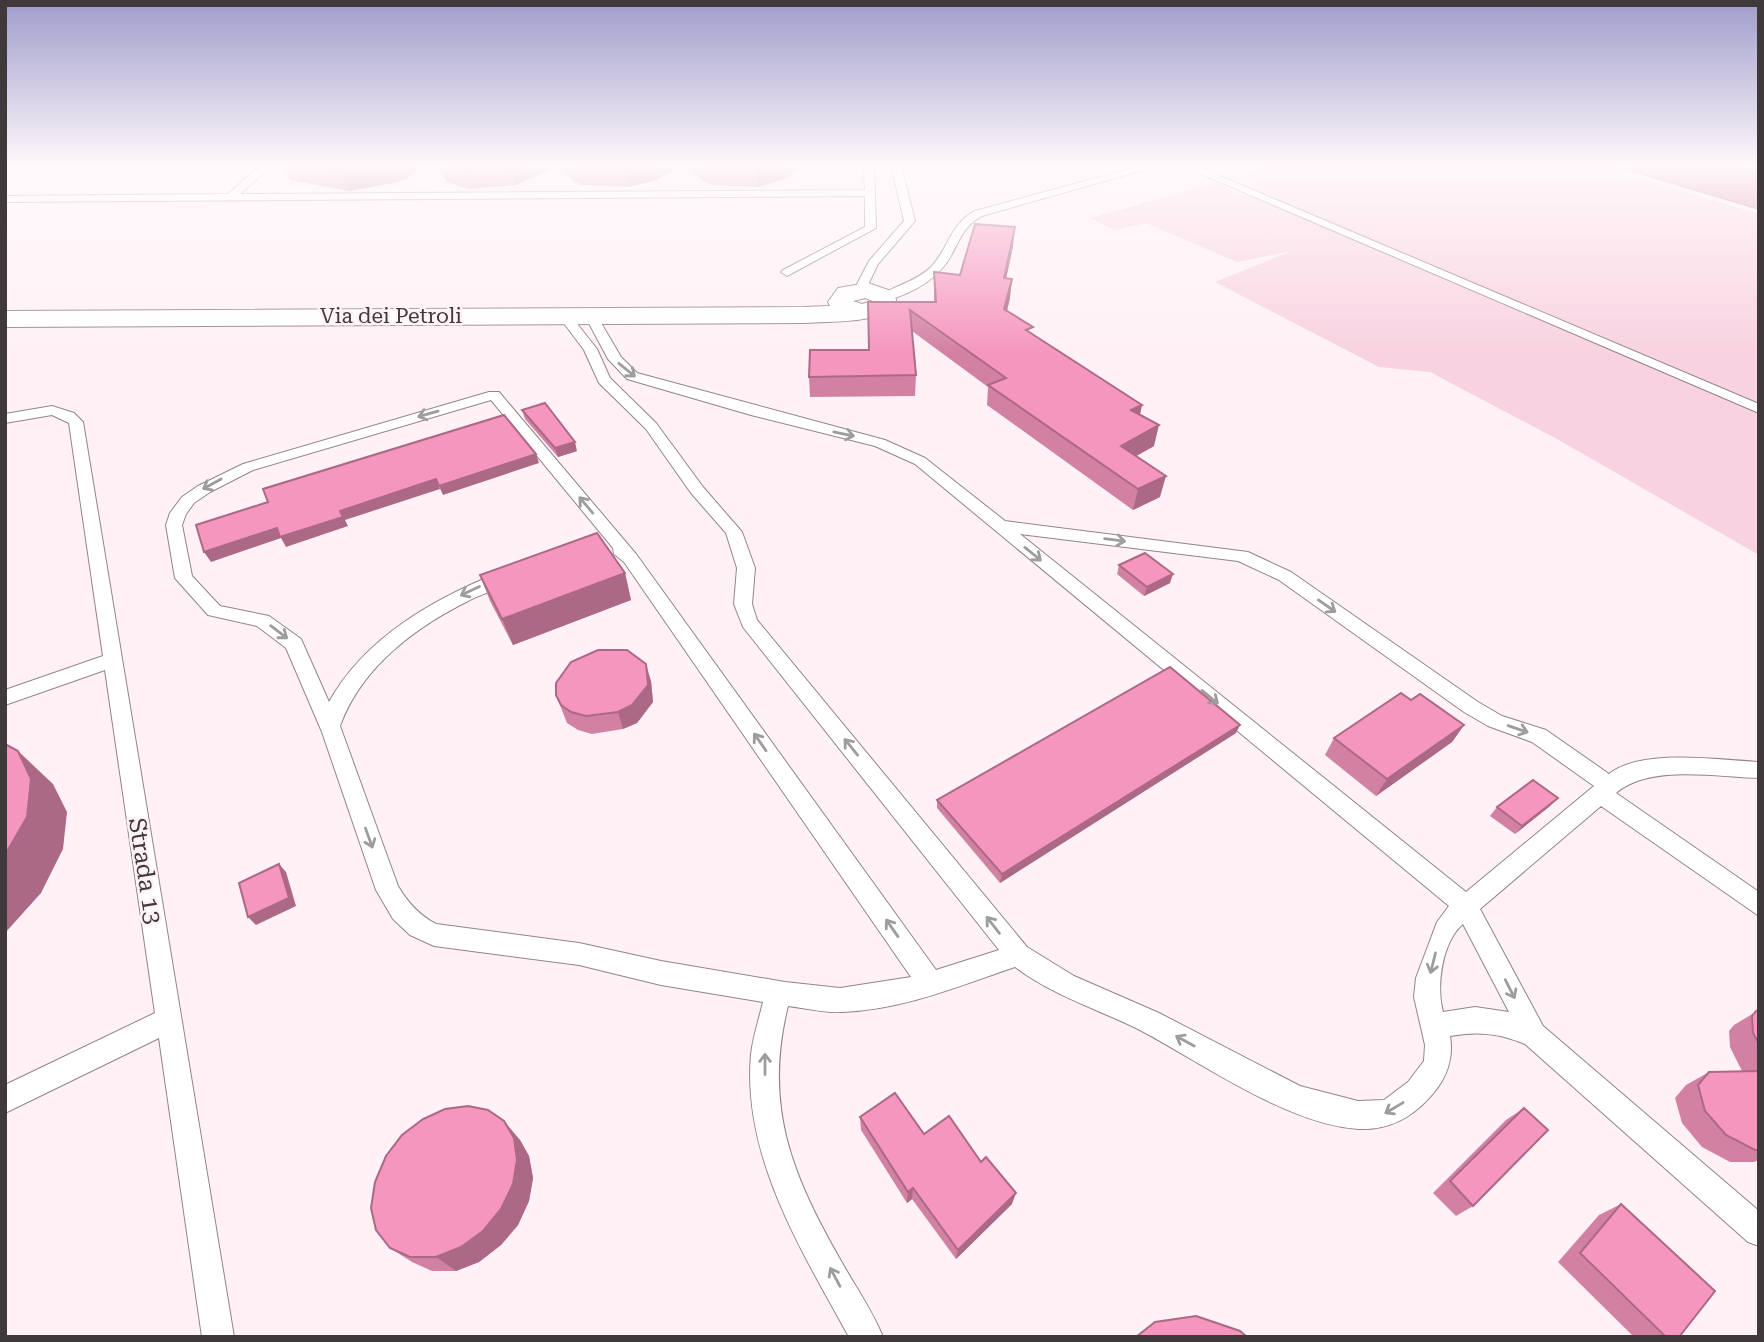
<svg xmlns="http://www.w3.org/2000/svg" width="1764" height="1342" font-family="'Roboto Serif',serif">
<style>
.green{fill:#f8d2e0}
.water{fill:#d2779d;stroke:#a66480;stroke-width:2}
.pier{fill:#fff1f6}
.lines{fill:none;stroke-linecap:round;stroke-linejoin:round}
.service-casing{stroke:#938489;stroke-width:2}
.minor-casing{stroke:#938489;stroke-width:2}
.service{fill:#fff;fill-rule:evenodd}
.minor{fill:#fff;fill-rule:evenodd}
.wall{fill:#d381a3}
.shaded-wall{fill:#ac6985}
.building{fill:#f596be;stroke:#ac6985;stroke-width:2}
.oneway{stroke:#9f9c9d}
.labels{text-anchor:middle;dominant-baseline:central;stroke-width:5;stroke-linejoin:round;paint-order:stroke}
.far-street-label{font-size:21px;fill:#3f393b;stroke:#fff1f6}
.street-label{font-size:24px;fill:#3f393b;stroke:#fff1f6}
</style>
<rect width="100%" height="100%" fill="#fff1f6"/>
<g class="green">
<polygon points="1278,165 1597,165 1759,214 1759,405 1250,190 1255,184 1249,180 1232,178"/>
<polygon points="1217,182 1229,190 1264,201 1759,412 1759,555 1557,439 1430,372 1379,367 1215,282 1292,251 1237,262 1146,223 1114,230 1091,218"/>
</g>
<polygon class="water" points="1612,165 1759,165 1759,210"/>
<polygon class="pier" points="1608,165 1759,210 1759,213 1611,168"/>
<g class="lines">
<defs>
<g id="service">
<polygon points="261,165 272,165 240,194 865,190 864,165 874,165 876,228 787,276 781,272 783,270 865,227 865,196 5,202 5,196 228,194"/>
<polygon points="891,165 901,165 915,221 878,264 864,293 856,293 854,290 869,261 904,221"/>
<path d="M1144 165H1161L982 216C965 225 961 237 952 254 938 280 913 293 885 301L879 297C894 285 916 282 931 267 949 248 950 224 975 211Z"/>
<polygon points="1180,165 1194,165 1759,404 1759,413"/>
<path d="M563 310 567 311 597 349 610 378 656 423 703 487 742 532 755 568 752 604 757 620 1027 947 1074 976 1159 1013 1300 1086 1358 1101 1384 1100 1408 1082 1424 1061 1425 1045 1414 997 1416 978 1437 922 1449 906 915 464 875 446 751 415 627 379 608 359 584 314 586 311H594L621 357 637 373 885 440 925 458 1005 521 1248 552 1291 572 1478 702 1502 716 1546 730 1609 774C1641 748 1719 760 1759 762V778C1715 777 1650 764 1616 793L1759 892V916L1601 806 1480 909 1543 1026 1759 1211V1246L1748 1242 1525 1044C1499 1033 1477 1031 1450 1036 1454 1060 1446 1080 1429 1098 1410 1119 1388 1130 1359 1129 1288 1125 1201 1062 1138 1029 1097 1009 1052 995 1015 967 959 986 902 1010 842 1012 824 1013 805 1008 788 1006 763 1106 792 1175 841 1261 855 1286 872 1310 883 1337H849C802 1251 742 1157 751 1054 753 1037 759 1019 763 1002L661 985 579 965 434 946 410 935 393 919 376 890 322 732 286 648 257 626 208 615 175 578 166 525 170 513 182 497 198 486 243 464 489 392H499L636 554 936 970 999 950 743 627 734 604 737 568 726 533 691 493 646 429 599 383 584 350 557 314ZM491 400 613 548 614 554 624 562 911 977 840 988 785 982 661 961 579 943 436 924C419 915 408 903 398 886L340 726C361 668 414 628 468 601 481 594 507 587 515 576L506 570 500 572C434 599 365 637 329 702L301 639 269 616 220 606 192 576 182 525 186 514 194 503 210 492 253 470ZM1020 534 1238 561 1279 580 1464 712 1488 726 1532 742 1594 786 1466 892ZM1463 924 1509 1012 1475 1007 1443 1012C1436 986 1442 942 1463 924Z"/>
<polygon points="52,406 74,413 83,422 234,1337 202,1337 159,1038 5,1113 5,1085 155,1013 105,670 5,705 5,690 103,656 69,423 52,415 5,423 5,414"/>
</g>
<path id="minor" d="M868 283 894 292 897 304C883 324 828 321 804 323L5 327V311L804 307 830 306 828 302 838 288ZM865 298 873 301 862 304 853 301Z"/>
</defs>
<use href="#service" class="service-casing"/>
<use href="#minor" class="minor-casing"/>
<use href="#service" class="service"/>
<use href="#minor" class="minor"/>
</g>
<g class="wall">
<polygon points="283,165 423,165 411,176 398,182 349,191 290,180"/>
<polygon points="436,165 681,165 656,180 628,187 583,185 573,181 559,165 516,185 468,189 447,182"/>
<polygon points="684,165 797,165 797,170 785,179 758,187 712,185 702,180"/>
<polygon points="1013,246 1006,279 1010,298 1007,311 1032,334 1142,405 1140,415 1154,446 1136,456 1160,497 1133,510 987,405 988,387 912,331 916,375 915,396 810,397 809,377 869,350 868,302 934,302 934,272 960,275"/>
<polygon points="522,410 577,451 558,457 525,419"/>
<polygon points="1119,565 1170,583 1144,596 1117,574"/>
<polygon points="625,573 631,600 513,645 490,601 480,575"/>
<polygon points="651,681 653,702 637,723 623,729 592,734 578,730 567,723 556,695"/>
<polygon points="1411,700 1464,725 1452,742 1376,796 1325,755 1334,738"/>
<polygon points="1236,733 1000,883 937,808 937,800"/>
<polygon points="1550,806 1515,834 1490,816 1497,807"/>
<polygon points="1759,1010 1759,1160 1754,1162 1730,1162 1702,1147 1682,1123 1675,1098 1686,1085 1709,1072 1742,1071 1730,1047 1729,1031 1734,1025"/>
<polygon points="1524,1108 1473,1206 1456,1216 1433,1193 1506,1120"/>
<polygon points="860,1117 924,1134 981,1162 1012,1204 956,1259 912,1199 907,1203 861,1130"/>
<polygon points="520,1140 529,1156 533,1178 529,1201 518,1225 501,1245 479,1262 456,1271 432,1271 412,1262 390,1248"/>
<polygon points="1621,1204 1679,1337 1634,1337 1558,1262 1599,1215"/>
</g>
<g class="shaded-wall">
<polygon points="366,165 423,165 411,176 398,182 349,191 340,169"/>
<polygon points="511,165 559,165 516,185"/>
<polygon points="629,165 681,165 656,180 628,187 624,166"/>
<polygon points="759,165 797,165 797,170 785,179 758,187 756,166"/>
<polygon points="1015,227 1013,246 1002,298 1004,278"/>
<polygon points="1012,279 1010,298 1002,329 1004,309"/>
<polygon points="1142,405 1137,426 1131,410"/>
<polygon points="1159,425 1154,446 1117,467 1121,446"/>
<polygon points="575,442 577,451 558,457 555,448"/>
<polygon points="536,454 539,463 443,495 439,486"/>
<polygon points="1166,476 1160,497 1133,510 1138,489"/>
<polygon points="436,479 440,489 345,520 348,526 286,547 281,538 211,562 204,552 277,528 340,511"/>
<polygon points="625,573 631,600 513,645 502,619"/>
<polygon points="1173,574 1170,583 1144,596 1147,587"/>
<polygon points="646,664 651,681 653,702 637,723 623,729 618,712"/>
<polygon points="1240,725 1236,733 1000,883 1002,874"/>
<polygon points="1464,725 1452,742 1376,796 1387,779"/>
<polygon points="18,751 53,784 67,812 63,849 41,893 5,933 5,855"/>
<polygon points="1558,798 1550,806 1515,834 1522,826"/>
<polygon points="279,864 286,872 296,906 256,925 248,917"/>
<polygon points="504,1121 520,1140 529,1156 533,1178 529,1201 518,1225 501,1245 479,1262 456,1271 436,1257"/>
<polygon points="913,1188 912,1199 907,1203 908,1192"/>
<polygon points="1016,1193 1012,1204 956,1259 958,1250"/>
</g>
<g class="building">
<polygon points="314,165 366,165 340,169"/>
<polygon points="453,165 500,165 462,168"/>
<polygon points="598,165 629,165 624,166"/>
<polygon points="975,224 1015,227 1004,278 1012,279 1004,309 1033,327 1026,330 1142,405 1131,410 1159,425 1121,446 1166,476 1138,489 988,385 1006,378 910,310 916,375 809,377 810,350 869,350 868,302 936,302 934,272 960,275"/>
<polygon points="545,403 575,442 555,448 522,410"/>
<polygon points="504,415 536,454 439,486 436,479 340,511 343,517 280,537 277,528 204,552 196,525 268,502 263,489"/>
<polygon points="597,533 625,573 502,619 480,575"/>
<polygon points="1145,553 1173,574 1147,587 1119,565"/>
<polygon points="598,650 627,650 646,664 648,685 632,705 618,712 586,716 571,712 561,705 556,695 556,683 571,662"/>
<polygon points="1170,667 1240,725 1002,874 937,800"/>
<polygon points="1401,693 1411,700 1420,694 1464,725 1387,779 1334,738"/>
<polygon points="5,744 18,751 31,779 27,817 5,855"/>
<polygon points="1533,780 1558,798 1522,826 1497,807"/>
<polygon points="279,864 289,898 248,917 239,883"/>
<polygon points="1759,1010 1759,1044 1753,1033 1752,1016 1756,1011"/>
<polygon points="1759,1071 1759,1150 1755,1150 1726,1135 1705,1111 1698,1085 1709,1072"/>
<polygon points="895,1093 924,1134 949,1116 981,1162 986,1157 1016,1193 958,1250 913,1188 908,1192 860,1117"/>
<polygon points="468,1106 488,1110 504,1121 514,1138 517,1160 513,1184 501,1209 483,1231 461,1247 436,1257 410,1257 390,1248 376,1230 371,1208 375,1182 386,1156 402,1135 423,1119 445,1109"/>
<polygon points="1524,1108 1548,1130 1473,1206 1450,1181"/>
<polygon points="1621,1204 1715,1291 1679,1337 1666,1337 1580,1253"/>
<polygon points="1196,1316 1240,1331 1247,1337 1136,1337 1155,1322"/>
</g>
<defs><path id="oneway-shaft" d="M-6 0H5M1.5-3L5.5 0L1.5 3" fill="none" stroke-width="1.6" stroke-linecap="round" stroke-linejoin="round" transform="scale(1.75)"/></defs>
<g class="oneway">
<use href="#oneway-shaft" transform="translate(627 370) rotate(39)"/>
<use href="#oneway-shaft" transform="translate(428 414) rotate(164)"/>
<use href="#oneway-shaft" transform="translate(844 434) rotate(12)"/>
<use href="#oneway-shaft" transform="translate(212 484) rotate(151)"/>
<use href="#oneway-shaft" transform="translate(586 505) rotate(-130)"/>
<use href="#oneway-shaft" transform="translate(1115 540) rotate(7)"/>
<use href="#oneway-shaft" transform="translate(1033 554) rotate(39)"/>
<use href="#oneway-shaft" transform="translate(470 591) rotate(155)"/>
<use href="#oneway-shaft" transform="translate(1327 606) rotate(35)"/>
<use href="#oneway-shaft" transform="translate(279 632) rotate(37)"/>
<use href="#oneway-shaft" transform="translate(1210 697) rotate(39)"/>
<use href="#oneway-shaft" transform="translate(1518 729) rotate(19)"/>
<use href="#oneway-shaft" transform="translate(760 742) rotate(-125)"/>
<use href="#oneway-shaft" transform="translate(851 747) rotate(-129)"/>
<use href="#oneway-shaft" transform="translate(369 838) rotate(70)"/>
<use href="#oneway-shaft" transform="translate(993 925) rotate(-128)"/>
<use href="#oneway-shaft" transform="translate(892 928) rotate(-125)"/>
<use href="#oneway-shaft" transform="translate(1433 963) rotate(104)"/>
<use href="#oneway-shaft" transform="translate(1510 989) rotate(63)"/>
<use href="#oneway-shaft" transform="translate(1185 1041) rotate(-151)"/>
<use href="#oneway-shaft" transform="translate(765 1064) rotate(-90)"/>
<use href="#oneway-shaft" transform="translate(1394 1108) rotate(149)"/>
<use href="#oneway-shaft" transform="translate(835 1277) rotate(-118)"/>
</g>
<linearGradient id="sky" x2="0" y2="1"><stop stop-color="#9f9cca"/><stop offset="0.47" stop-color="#fff9fb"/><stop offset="1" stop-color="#fff9fb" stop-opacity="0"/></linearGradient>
<rect width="1764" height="353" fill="url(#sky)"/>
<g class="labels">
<g class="far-street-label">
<text x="391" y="316">Via dei Petroli</text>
</g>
<g class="street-label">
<text transform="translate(145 871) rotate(81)">Strada 13</text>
</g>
</g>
<rect width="1764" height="1342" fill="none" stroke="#3f393b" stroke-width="14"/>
</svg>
